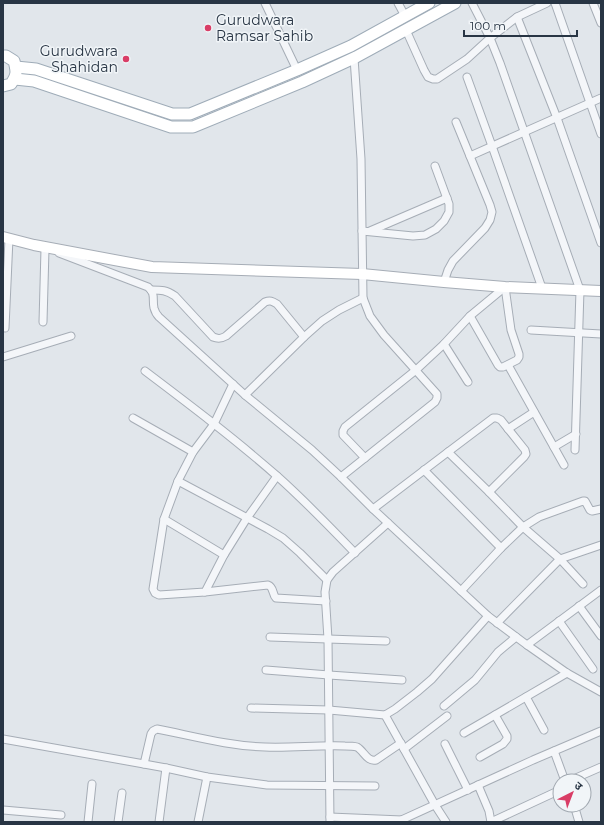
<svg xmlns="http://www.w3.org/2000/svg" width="604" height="825" font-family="Montserrat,'Noto Sans Devanagari',sans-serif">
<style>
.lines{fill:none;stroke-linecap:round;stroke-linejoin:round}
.street-casing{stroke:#a6adb6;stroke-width:9}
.secondary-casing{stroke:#a6adb6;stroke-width:12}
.primary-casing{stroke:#9facb8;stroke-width:13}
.street{stroke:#f4f6f9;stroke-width:7}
.secondary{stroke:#fff;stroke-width:10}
.primary{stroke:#fff;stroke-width:11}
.poi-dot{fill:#d93d66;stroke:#f1f5f8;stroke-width:1.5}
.labels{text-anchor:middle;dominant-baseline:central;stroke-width:3;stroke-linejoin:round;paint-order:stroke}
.poi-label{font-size:14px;fill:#283544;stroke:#f1f5f8;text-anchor:start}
</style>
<rect width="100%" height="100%" fill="#e1e6eb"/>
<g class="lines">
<defs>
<g id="street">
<polyline points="265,3 297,70"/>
<polyline points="398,3 405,16"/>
<polyline points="472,3 490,38 500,63 580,290 575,450"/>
<polyline points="555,3 601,134"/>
<polyline points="593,3 601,23"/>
<polyline points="517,17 557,118 601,243"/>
<polyline points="406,30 424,70 428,77 433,79 437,79 467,59 490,38 517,17 547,3"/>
<polyline points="467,77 492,146 542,288"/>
<polyline points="470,156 601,98"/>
<polyline points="362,231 413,236 425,235 436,229 444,221 449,212 449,204 435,166"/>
<polyline points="370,231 447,198"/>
<path d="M59 253 148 287C156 294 152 299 154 308 155 312 157 315 159 317L245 395 312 450 341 477 373 509 488 616 527 645 567 673 601 692"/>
<polyline points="444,282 448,270 453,261 485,228 490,220 492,212 490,205 456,122"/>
<path d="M151 290C162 290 166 290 175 296L213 337C218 339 221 339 226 336L265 302C270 300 272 301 277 304L304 337"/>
<polyline points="470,316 498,365 500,367 503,367 517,360 519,357 519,354 511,330 505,287"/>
<polyline points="43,322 45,249"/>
<polyline points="5,328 9,238"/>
<polyline points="531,330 601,334"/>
<polyline points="444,344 468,382"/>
<polyline points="3,357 71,336"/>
<polyline points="508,365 564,465"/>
<path d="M145 371C190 405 235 439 277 476 304 500 330 527 355 553"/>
<polyline points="233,384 214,424 193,452 178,481 268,529 283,538 300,553 327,580"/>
<polyline points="245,395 304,337 322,321 339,310 363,298"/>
<polyline points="133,418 193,452"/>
<polyline points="508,429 534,412"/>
<polyline points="554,447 576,434"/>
<polyline points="448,452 493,418 497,418 501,420 525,450 526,454 524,457 489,492"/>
<polyline points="365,458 343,435 343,431 345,427 416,370 444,344 470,316 505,287"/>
<polyline points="424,470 501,548"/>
<polyline points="341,477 435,402 437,398 437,394 384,335 370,316 363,298 361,159 354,58"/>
<polyline points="178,481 164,519 153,589 155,593 159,595 205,592 224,555 247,518 277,476"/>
<polyline points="373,509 448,452 489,492 523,527 560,559 601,545"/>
<polyline points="164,519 224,555"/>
<polyline points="461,591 501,548 523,527 539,517 583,501 585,501 590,510 592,511 601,509"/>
<path d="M205 592 268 585C274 587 272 594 276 598L326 601"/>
<polyline points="579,606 601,636"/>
<polyline points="559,621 593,669"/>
<polyline points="497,623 560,559 583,584"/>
<polyline points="270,637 386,641"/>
<polyline points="527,645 601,590"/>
<polyline points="266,670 329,675 402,680"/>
<polyline points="526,697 544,730"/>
<polyline points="444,706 475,680 498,652 516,637"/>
<polyline points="251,708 329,710 385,715 395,709 417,692 432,679 488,616"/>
<polyline points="385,715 435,805 446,822"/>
<polyline points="464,733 567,673"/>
<path d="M3 739 144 764 151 734 153 731 157 729C193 736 229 746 265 747 292 748 318 745 345 746 349 746 353 746 357 747 364 751 367 762 376 760L401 743"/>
<polyline points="445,744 468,790"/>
<polyline points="404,749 447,716"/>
<polyline points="554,751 565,781"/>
<polyline points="480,757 503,744 507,739 507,736 495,715"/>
<polyline points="144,764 166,768 207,777 267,785 375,786"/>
<polyline points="569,781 601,767"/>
<polyline points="478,785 489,811 491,822"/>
<polyline points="574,805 579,822"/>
<polyline points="3,810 61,815"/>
<polyline points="330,817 402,820"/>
<polyline points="88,822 92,784"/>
<polyline points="118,822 122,793"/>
<polyline points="159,822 166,768"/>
<polyline points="198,822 207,777"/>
<polyline points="330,822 328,639 325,592 327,580 333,572 388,523"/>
<polyline points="397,822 533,760 601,731"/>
<polyline points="491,822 560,790"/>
</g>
<polyline id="secondary" points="3,237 34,245 152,267 362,274 444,282 505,287 601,291"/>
<g id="primary">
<path d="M3 56H6L14 61C17 72 17 75 11 84L3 86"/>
<polyline points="16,67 36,69 172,114 190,114 297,70 351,46 429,3"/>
<polyline points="15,79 34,81 171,127 193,127 302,82 356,57 455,3"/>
</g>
</defs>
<use href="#street" class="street-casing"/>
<use href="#secondary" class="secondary-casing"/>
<use href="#primary" class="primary-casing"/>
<use href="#street" class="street"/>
<use href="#secondary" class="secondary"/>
<use href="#primary" class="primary"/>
</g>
<g class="poi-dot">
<circle cx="208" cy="28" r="4"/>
<circle cx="126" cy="59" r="4"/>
</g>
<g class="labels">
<g class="poi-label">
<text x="216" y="20">Gurudwara<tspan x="216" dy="16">Ramsar Sahib</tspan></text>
<text x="118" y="51" text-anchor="end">Gurudwara<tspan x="118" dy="16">Shahidan</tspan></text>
</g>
</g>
<rect width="604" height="825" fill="none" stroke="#283544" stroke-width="8"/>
<g transform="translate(572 793) rotate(42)"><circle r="19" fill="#f1f5f8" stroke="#a1a8b0"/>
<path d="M0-3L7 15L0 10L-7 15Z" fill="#d93d66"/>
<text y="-6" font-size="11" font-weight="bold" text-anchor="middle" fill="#283544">उ</text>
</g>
<path d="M464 30v6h113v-6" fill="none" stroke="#283544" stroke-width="2"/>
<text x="470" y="30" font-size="12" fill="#283544" stroke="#f1f5f8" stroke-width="3" paint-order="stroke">100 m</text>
</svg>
